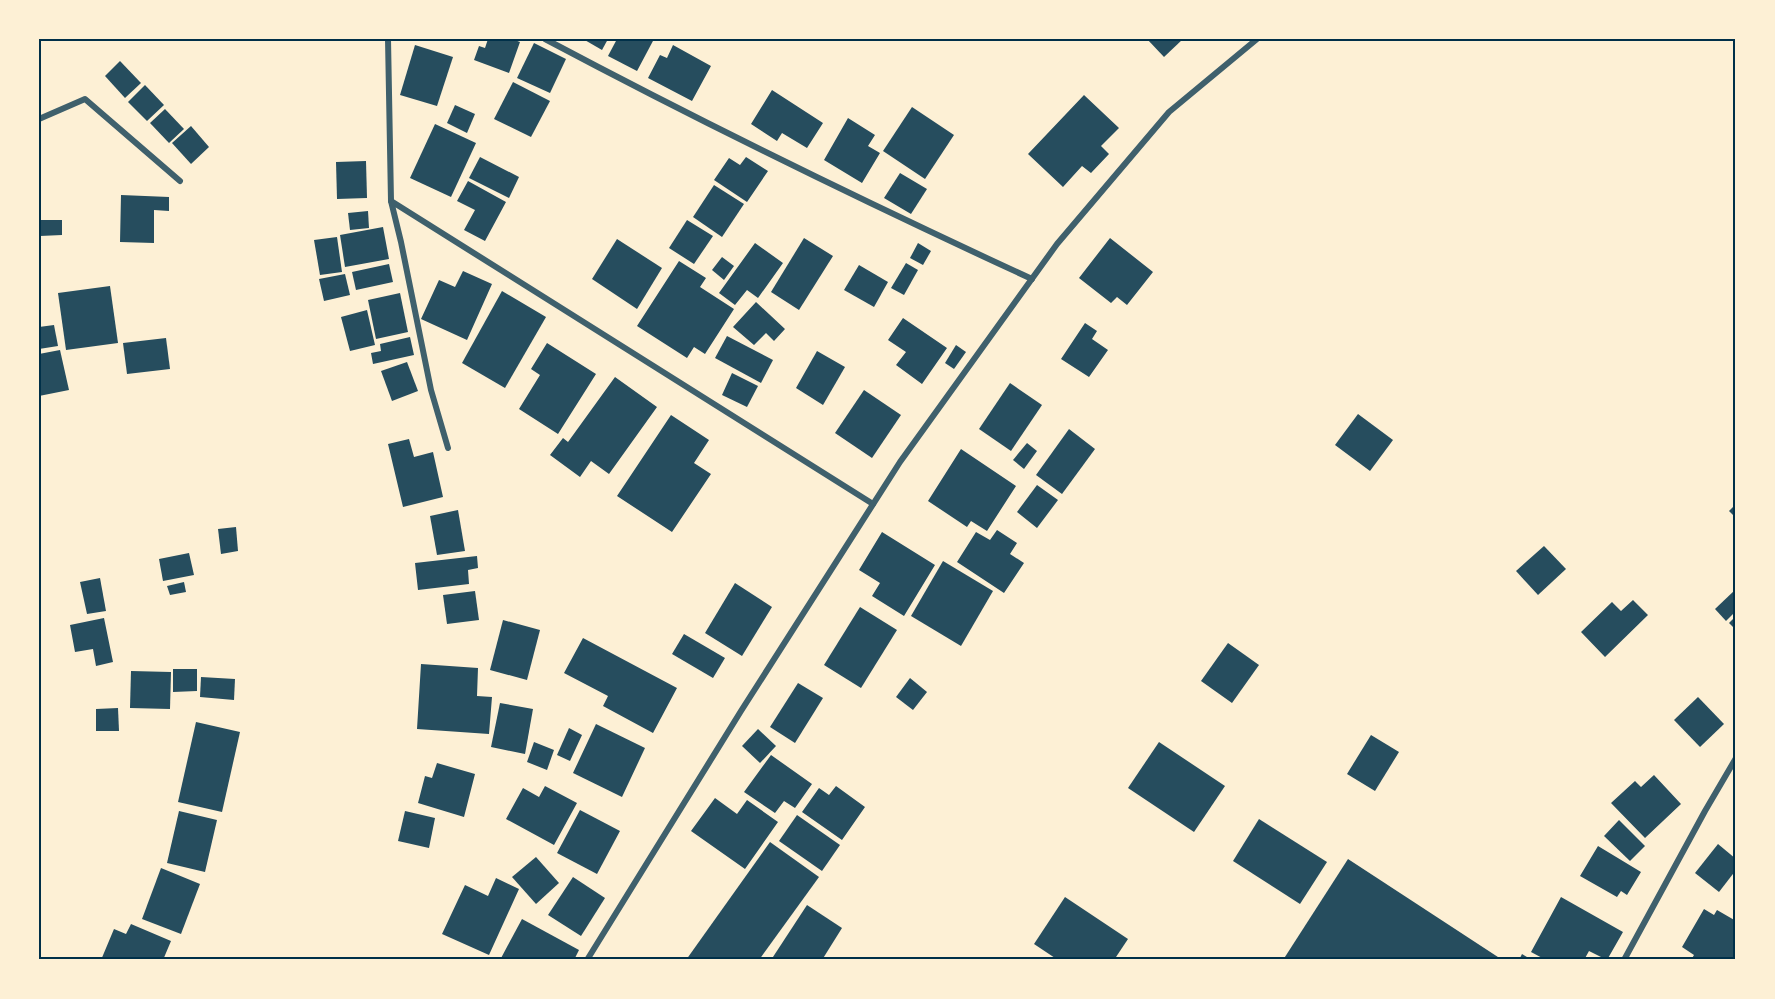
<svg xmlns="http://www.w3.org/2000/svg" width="1775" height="999" font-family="'IBM Plex Serif',serif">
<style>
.building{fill:#264d5e}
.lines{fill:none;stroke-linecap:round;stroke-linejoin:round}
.minor{stroke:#3f606c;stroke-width:6}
.neatline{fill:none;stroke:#003049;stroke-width:2}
</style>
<rect width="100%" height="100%" fill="#fdf0d5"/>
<g class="building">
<polygon points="488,39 512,39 520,42 509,73 474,60 479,46 485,48"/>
<polygon points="583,39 608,39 602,50"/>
<polygon points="617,39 654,39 637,71 608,56"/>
<polygon points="1147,39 1183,39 1164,57"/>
<polygon points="534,43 566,59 550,93 517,78"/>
<polygon points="415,45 453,57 437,106 400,95"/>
<polygon points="673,45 711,66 692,101 648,78 660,55 667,58"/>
<polygon points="120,61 141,83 125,98 105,76"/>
<polygon points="513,82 550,101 531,137 494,119"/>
<polygon points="145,85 164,105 147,121 128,102"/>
<polygon points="772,90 823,123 807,148 782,133 777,141 751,124"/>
<polygon points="1084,95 1119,128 1101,146 1109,154 1091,173 1082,166 1063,187 1028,154"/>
<polygon points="455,105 475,114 467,133 447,123"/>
<polygon points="912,107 954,135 925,179 883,151"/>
<polygon points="165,109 184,129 169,143 150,123"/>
<polygon points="848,118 875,135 868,146 880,153 862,183 824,160"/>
<polygon points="435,124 476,143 451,197 410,178"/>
<polygon points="191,126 209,147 191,164 172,143"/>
<polygon points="480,157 519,177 509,198 469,178"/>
<polygon points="746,157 768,171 747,202 714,180 729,158 740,165"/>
<polygon points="366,161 367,198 337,199 336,162"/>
<polygon points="900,173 927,189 911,214 884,198"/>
<polygon points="468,181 506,202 485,241 464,230 475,210 457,201"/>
<polygon points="714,185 744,204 722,237 693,217"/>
<polygon points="121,195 169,197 169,211 154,210 154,243 120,242"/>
<polygon points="368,211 369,228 350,230 348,213"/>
<polygon points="40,220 62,220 62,235 40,236"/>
<polygon points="687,220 713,236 694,264 669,248"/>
<polygon points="383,227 389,259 345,267 340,235"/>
<polygon points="337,237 342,272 320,275 314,240"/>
<polygon points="804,238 833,256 799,310 771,292"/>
<polygon points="1110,238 1153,272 1127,305 1117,297 1111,303 1079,278"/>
<polygon points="617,239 662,268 637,309 592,279"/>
<polygon points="755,243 783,263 758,298 747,290 735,305 719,293"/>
<polygon points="918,243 931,251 923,265 910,258"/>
<polygon points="722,257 734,266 724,280 712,270"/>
<polygon points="679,261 706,278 700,287 734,309 705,354 694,347 687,358 637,326"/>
<polygon points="906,263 918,270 904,295 891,288"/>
<polygon points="389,264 393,282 356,290 352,272"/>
<polygon points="859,265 888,282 874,307 844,290"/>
<polygon points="463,271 492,284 467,340 421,319 439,280 455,287"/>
<polygon points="345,274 350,295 324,301 319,279"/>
<polygon points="110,286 118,343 66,350 58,293"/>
<polygon points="502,291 546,317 505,388 462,363"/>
<polygon points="400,293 408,332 376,339 368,300"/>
<polygon points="756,302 785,329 774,341 766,333 754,345 733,327"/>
<polygon points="367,310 375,345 350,351 341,317"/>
<polygon points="903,318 947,348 922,384 896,365 906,352 888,340"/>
<polygon points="1085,323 1097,331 1092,339 1108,350 1089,377 1061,359"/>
<polygon points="54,325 58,346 39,349 39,327"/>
<polygon points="727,336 773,360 761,383 715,358"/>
<polygon points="410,337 414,355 373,364 371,353 381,351 380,344"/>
<polygon points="166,338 170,369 127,374 123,343"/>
<polygon points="547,343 596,374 558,434 519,409 540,375 531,369"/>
<polygon points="956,345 966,352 954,369 945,363"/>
<polygon points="60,350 69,390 39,396 39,354"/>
<polygon points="817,351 845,367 823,405 796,388"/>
<polygon points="407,362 418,391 392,401 381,371"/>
<polygon points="732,373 758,386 747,407 722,395"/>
<polygon points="615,377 657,407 609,474 591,461 580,477 550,455 563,438 568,442"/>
<polygon points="1010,383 1042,405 1011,451 979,429"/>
<polygon points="864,390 901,415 872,458 835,433"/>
<polygon points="1358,414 1393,440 1370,471 1335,445"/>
<polygon points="671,415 709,440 694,463 711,474 672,532 617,496"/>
<polygon points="1069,429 1095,449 1062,494 1036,475"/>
<polygon points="409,439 414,457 433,452 443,497 403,507 388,444"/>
<polygon points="1027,443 1037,451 1024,469 1013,460"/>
<polygon points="961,449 1016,486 987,531 971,521 967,527 928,501"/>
<polygon points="1037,485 1058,500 1037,528 1017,512"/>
<polygon points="1736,504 1736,518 1729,511"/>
<polygon points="458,510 465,551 437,555 430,516"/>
<polygon points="236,527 238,551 221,554 218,529"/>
<polygon points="997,530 1017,543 1010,554 1024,563 1004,593 957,562 976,532 990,540"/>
<polygon points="882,532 935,565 904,616 872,596 880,583 859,570"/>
<polygon points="1544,546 1566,569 1538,595 1516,571"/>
<polygon points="189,553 194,575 163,581 159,559"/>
<polygon points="477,556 478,568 468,570 469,584 418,590 415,563"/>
<polygon points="943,561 993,591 961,646 911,616"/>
<polygon points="100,578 106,611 87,614 80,582"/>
<polygon points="184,582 186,592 170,595 167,586"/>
<polygon points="735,583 772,607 742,656 705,633"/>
<polygon points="1736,589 1736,611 1726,621 1715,609"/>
<polygon points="475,591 479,620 447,624 443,595"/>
<polygon points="1633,600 1648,615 1605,657 1581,632 1612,602 1621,611"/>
<polygon points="860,607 897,630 861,688 824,665"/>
<polygon points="1736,616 1736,630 1729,623"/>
<polygon points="104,618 113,662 96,666 93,649 75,652 70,625"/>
<polygon points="503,620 540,630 527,680 490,670"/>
<polygon points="684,634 725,658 713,678 672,654"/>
<polygon points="583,638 677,688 653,733 603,706 608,696 564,673"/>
<polygon points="1228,643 1259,665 1232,703 1201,681"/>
<polygon points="421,664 478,668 477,696 492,697 489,734 417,729"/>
<polygon points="173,669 197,669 197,691 173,692"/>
<polygon points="131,671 171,672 170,709 130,708"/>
<polygon points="201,677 235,679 234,700 200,697"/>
<polygon points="910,678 927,692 913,710 896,697"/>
<polygon points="798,683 823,698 795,743 770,727"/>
<polygon points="1698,697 1724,724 1700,747 1674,720"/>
<polygon points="500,703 533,709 525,754 491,747"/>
<polygon points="118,708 119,731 96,731 96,709"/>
<polygon points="196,722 240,732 222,812 178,802"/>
<polygon points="596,724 645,748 622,797 573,773"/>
<polygon points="569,728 582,735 570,761 557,755"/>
<polygon points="758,729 776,746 760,763 742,746"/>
<polygon points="1371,735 1399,752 1375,791 1347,774"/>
<polygon points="534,742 554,750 547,770 527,762"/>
<polygon points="1159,742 1225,786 1194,832 1128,788"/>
<polygon points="771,755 812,784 795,808 784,801 775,813 744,792"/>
<polygon points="437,763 475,774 464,817 418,803 425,776 432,778"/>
<polygon points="1654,775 1681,804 1645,838 1611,803 1635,781 1641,787"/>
<polygon points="545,786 577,803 554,845 506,819 523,788 539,797"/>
<polygon points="836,786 865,807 842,840 802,812 819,788 829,795"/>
<polygon points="715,798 737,814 747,800 778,822 745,869 691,831"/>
<polygon points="580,810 620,831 597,874 557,853"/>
<polygon points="179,811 217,820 205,872 167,863"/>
<polygon points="405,811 435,818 429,848 398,841"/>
<polygon points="797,815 840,845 822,871 779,841"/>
<polygon points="1259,819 1327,862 1300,904 1233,861"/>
<polygon points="1619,820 1645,846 1630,861 1604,836"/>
<polygon points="770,842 819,877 759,960 686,960"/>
<polygon points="1718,844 1736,859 1736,870 1719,892 1695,873"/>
<polygon points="1598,846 1641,872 1627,895 1621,891 1617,897 1580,876"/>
<polygon points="536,857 559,883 536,904 512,877"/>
<polygon points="1348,859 1501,959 1500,960 1283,960"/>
<polygon points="161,868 200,884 181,934 142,919"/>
<polygon points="573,877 605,898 581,936 548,915"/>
<polygon points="496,878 519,889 489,955 442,934 465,885 488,896"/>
<polygon points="1065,897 1128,939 1114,960 1058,960 1034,944"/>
<polygon points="1561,897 1623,932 1607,960 1589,951 1584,960 1546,960 1531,952"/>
<polygon points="807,905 842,928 822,960 771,960"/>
<polygon points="1704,909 1714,915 1717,910 1736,921 1736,960 1691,960 1694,955 1682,947"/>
<polygon points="522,919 579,950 574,960 500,960"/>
<polygon points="131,924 171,941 163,960 101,960 114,929 126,934"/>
<polygon points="1522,954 1532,960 1519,960"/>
</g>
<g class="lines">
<g class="minor">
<polyline points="388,39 391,201"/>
<path d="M545 39C705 124 867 203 1032 279"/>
<polyline points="39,119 85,99 180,181"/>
<polyline points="448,448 431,390 401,242 391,201 873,504"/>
<polyline points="587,960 741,711 900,462 1057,244 1169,112 1257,39"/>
<polyline points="1624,960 1705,811 1736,758"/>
</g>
</g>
<rect width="1775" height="999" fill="none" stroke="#fdf0d5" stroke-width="81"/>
<rect x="40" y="40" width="1694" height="918" class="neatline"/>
</svg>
